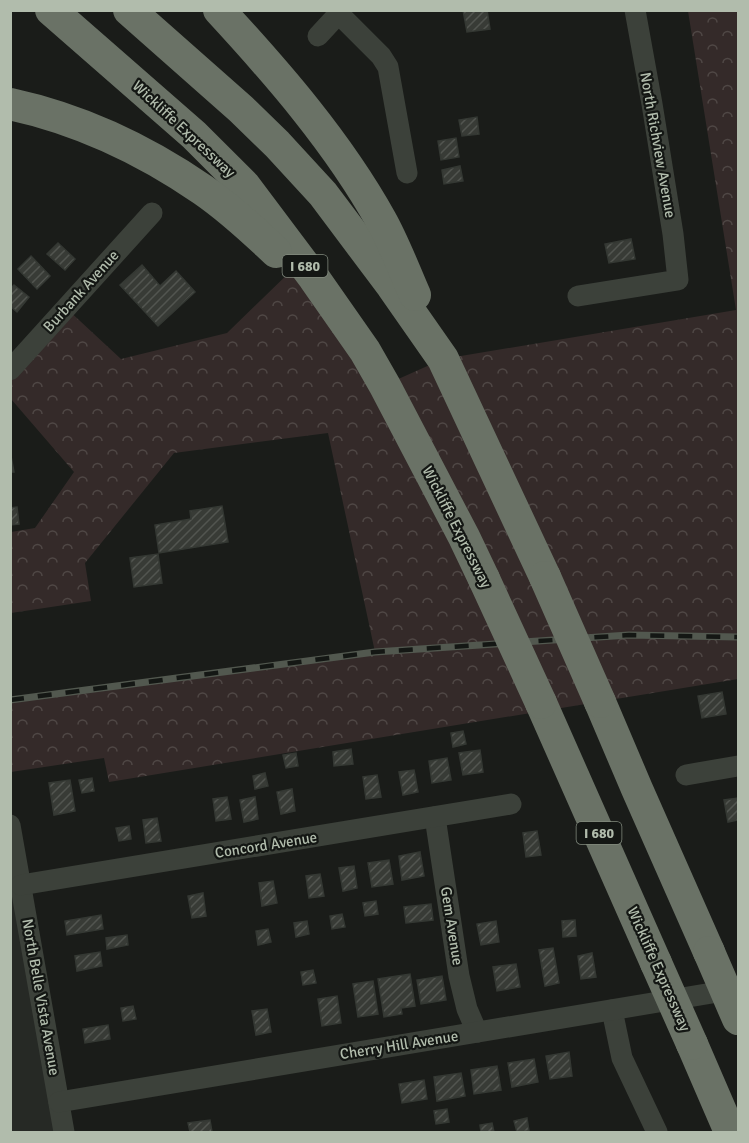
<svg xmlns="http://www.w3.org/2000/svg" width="749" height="1143" font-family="Signika,sans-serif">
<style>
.built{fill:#262925}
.forest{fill:url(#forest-crowns)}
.building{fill:url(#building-hatch);stroke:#343833;stroke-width:1.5}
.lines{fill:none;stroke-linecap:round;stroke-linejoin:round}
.minor{stroke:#3c413a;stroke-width:21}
.highway{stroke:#6a7266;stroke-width:32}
.rail-casing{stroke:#52584f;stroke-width:7}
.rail{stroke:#141714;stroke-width:4.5;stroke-dasharray:14;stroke-linecap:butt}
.highway-bridge{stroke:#6a7266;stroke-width:32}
.labels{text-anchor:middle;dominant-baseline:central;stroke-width:4.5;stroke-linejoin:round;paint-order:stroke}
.shield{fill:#141714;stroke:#828a7e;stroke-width:1.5}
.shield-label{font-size:14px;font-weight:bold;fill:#b1bcac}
.street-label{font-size:15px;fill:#b1bcac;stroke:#141714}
</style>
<defs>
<pattern id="forest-crowns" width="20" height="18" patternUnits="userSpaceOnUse" patternTransform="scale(1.5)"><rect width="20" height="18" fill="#342a29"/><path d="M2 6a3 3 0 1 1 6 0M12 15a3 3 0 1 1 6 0" fill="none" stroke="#4f4745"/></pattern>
<pattern id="building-hatch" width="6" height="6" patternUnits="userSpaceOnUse" patternTransform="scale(1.5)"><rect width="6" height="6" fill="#383b36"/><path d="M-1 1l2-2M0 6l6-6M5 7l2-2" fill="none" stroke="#525550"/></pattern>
</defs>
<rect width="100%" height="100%" fill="#1a1c19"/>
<polygon class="built" points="10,842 64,1132 11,1132"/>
<polygon class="forest" points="688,11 738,11 738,679 109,782 104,758 11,772 11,700 375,652 328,433 174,453 85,563 91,601 11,613 11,532 35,528 74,472 11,399 11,370 66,308 121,359 227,333 294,268 385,385 443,359 736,310"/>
<g class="building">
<polygon points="463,10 487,10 490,29 467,32"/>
<polygon points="477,117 479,134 462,136 459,120"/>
<polygon points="456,138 459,157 441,160 438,141"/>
<polygon points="460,166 463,181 444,184 442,170"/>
<polygon points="631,239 635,259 609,263 605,244"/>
<polygon points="58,243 75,259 65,270 47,254"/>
<polygon points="31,256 50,276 37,289 18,269"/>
<polygon points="142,265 160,286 176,271 195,292 158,326 120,285"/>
<polygon points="14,285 29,297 17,312 10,306 10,289"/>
<polygon points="10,451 14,472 10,472"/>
<polygon points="222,506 228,542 159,553 155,525 191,519 190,511"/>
<polygon points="17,507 19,524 10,525 10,508"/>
<polygon points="158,554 162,583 134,587 130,558"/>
<polygon points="722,692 726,714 702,718 698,696"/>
<polygon points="463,731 466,744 453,747 451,733"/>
<polygon points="351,749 353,764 334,766 333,752"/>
<polygon points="480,750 483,772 463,775 459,753"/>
<polygon points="296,753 298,766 286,768 283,755"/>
<polygon points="447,758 451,780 432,783 429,761"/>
<polygon points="414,770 418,792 403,795 399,772"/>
<polygon points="265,773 268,786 255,789 253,776"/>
<polygon points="377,775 381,797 366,799 363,777"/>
<polygon points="92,778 94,791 82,793 79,780"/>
<polygon points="70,780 75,811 54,815 49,783"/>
<polygon points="292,789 295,811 281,814 277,792"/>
<polygon points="227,797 231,819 216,821 213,799"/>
<polygon points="255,797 258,819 244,822 240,800"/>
<polygon points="738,798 738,820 728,822 724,800"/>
<polygon points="157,818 161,841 146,843 143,820"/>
<polygon points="129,826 131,839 119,841 116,828"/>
<polygon points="537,831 541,855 526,857 523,833"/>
<polygon points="420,852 424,876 402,880 399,856"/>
<polygon points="389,860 393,884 372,887 368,863"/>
<polygon points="354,866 357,888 343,891 339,868"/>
<polygon points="320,874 324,896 309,898 306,876"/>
<polygon points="273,881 277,903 262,906 259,883"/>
<polygon points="203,893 206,916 192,918 188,896"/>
<polygon points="376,901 378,914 365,916 363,903"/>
<polygon points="431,904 433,920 406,923 404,907"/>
<polygon points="342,914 345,927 332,929 330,916"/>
<polygon points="101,915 103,929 67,935 65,921"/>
<polygon points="575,920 576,936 563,937 562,921"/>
<polygon points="307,921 309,934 296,937 294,923"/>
<polygon points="496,921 499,942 481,945 477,924"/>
<polygon points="268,929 271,942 258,945 256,931"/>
<polygon points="127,935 128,945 107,949 106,938"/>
<polygon points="553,948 559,983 545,986 539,950"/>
<polygon points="100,952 102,966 77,971 75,956"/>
<polygon points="592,953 596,977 581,979 578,956"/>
<polygon points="516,964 520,987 497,991 493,967"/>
<polygon points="313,970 316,983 303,985 301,972"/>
<polygon points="410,974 415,1006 401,1008 402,1014 384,1017 378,979"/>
<polygon points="442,976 446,1000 421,1004 417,980"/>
<polygon points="373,981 378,1014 358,1017 353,984"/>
<polygon points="337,996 341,1023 322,1026 318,999"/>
<polygon points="133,1006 136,1019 123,1021 121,1008"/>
<polygon points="267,1009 271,1032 256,1035 252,1011"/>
<polygon points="108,1025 110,1039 85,1043 83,1029"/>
<polygon points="569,1052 572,1076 550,1079 546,1056"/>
<polygon points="534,1059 538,1082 512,1087 508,1063"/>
<polygon points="497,1066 501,1090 474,1094 471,1070"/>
<polygon points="461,1073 465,1096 437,1101 434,1077"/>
<polygon points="424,1080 427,1099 402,1103 399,1084"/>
<polygon points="447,1109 449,1122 436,1124 434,1111"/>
<polygon points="527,1118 529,1131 517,1132 514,1121"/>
<polygon points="210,1120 212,1132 190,1132 188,1123"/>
<polygon points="492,1123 494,1132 481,1132 480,1125"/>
</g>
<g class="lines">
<g class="minor">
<polyline points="339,14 381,56 388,67 407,173"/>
<polyline points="318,36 342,10"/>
<polyline points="578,296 678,280 673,234 652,104 635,10"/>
<polyline points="10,370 152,213"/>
<polyline points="686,775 738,766"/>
<polyline points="435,817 459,976 467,1009 477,1032"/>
<polyline points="10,825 64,1132"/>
<polyline points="21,885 511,804"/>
<polyline points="612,1010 622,1058 657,1132"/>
<polyline points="59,1102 736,989"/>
</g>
<g class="highway">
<polyline points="51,10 194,135 245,186 314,278 365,351 385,386 464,537 484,579"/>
<polyline points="129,10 241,109 277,144 323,194 392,286 443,359 545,577"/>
<path d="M219 10C279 75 338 143 381 220 394 243 404 270 415 295"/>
<path d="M10 104C79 119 145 150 203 190 229 208 253 230 276 252"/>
<polyline points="600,702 637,789 709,952"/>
<polyline points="541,703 656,963"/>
<polyline points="692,1044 730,1132"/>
</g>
<defs>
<polyline id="rail" points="10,700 375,652 629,635 738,637"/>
</defs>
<use href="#rail" class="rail-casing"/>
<use href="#rail" class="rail"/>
<g class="highway-bridge">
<polyline points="545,577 600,702"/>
<polyline points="484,579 541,703"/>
<polyline points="709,952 738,1019"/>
<polyline points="656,963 692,1044"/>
</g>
</g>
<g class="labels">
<g class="shield">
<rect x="282.5" y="255" width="45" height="22" rx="4.5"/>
<rect x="576.5" y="822" width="45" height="22" rx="4.5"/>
</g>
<g class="shield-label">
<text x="305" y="266">I 680</text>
<text x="599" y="833">I 680</text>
</g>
<g class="street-label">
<text transform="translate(184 129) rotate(43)">Wickliffe Expressway</text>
<text transform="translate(658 145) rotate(80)">North Richview Avenue</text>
<text transform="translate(81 291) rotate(-48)">Burbank Avenue</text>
<text transform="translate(457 527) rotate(63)">Wickliffe Expressway</text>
<text transform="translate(266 845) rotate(-9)">Concord Avenue</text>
<text transform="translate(452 926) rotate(81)">Gem Avenue</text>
<text transform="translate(659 969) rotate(66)">Wickliffe Expressway</text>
<text transform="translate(41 997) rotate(80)">North Belle Vista Avenue</text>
<text transform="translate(399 1045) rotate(-9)">Cherry Hill Avenue</text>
</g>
</g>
<rect width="749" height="1143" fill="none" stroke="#b1bcac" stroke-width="24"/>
</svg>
